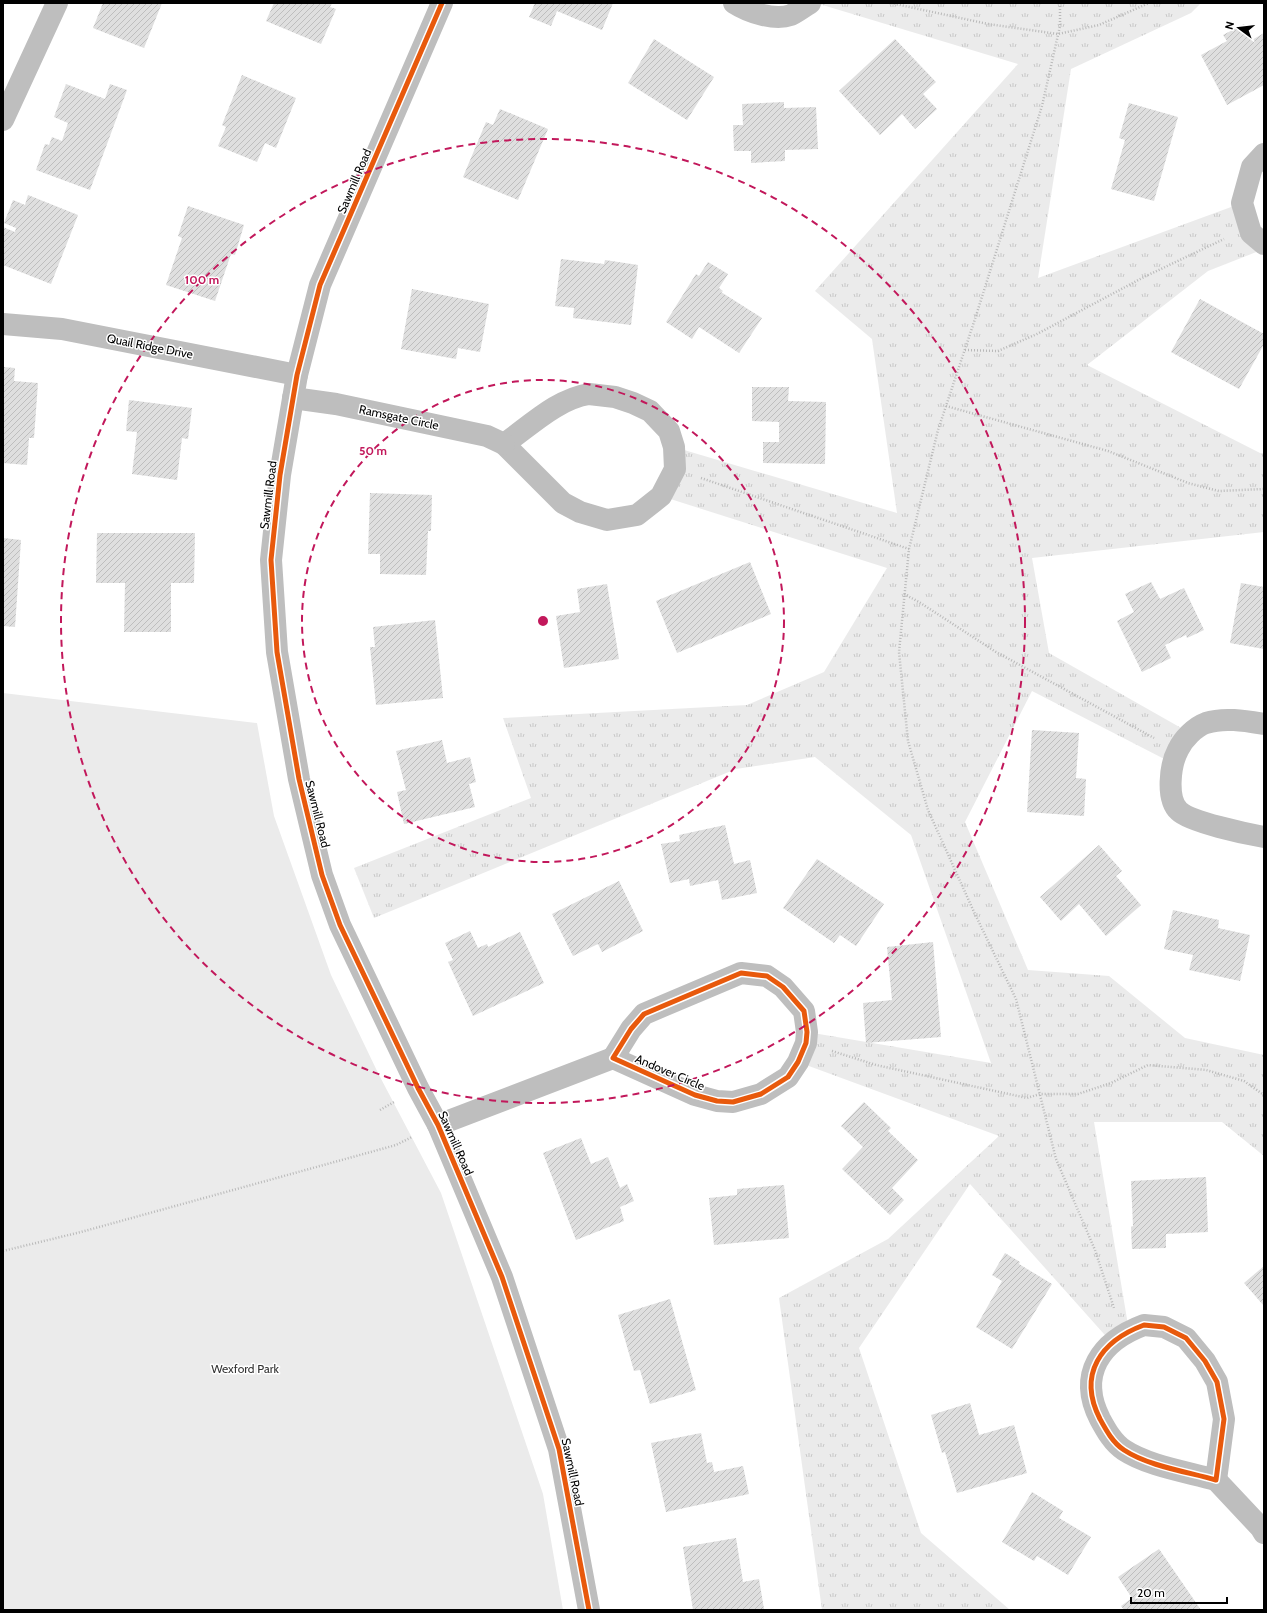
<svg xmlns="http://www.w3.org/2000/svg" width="1267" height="1613" font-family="Cabin,sans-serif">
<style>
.grass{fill:url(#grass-tufts)}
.green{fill:#ebebeb}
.building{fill:url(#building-hatch)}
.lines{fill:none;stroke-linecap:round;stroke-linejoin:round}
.path{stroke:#b9b9b9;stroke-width:2.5;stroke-dasharray:1 2;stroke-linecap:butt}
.street{stroke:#bebebe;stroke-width:22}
.cycleway-casing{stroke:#fff;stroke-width:8}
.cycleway{stroke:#e8590c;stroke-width:5}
.ring{fill:none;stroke:#c2185b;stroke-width:2;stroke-dasharray:7 5}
.labels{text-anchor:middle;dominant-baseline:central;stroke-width:3;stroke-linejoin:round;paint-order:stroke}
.street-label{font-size:12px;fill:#000;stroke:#fff}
.park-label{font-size:12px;fill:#323232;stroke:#fff}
.centre{fill:#c2185b;stroke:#fff;stroke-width:2}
.ring-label{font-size:12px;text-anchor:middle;font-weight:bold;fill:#c2185b;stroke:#fff;stroke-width:3;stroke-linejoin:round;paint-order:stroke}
</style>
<defs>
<pattern id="grass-tufts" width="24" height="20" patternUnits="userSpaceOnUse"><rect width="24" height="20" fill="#ebebeb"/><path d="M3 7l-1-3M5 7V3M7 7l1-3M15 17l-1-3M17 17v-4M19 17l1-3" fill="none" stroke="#c8c8c8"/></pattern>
<pattern id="building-hatch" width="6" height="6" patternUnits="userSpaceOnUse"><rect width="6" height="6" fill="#dfdfdf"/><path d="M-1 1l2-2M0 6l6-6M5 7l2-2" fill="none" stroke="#bebebe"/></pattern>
</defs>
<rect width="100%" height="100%" fill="#fff"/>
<polygon class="grass" points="816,3 1201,3 1191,13 1071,69 1038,278 1242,203 1264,249 1208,271 1087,365 1260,453 1264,453 1264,532 1032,558 1049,653 1190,733 1174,764 1032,691 965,822 1028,970 1109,976 1185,1038 1264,1055 1264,1156 1222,1122 1094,1122 1129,1331 1112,1343 970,1184 859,1348 921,1533 1010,1610 822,1610 779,1298 888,1239 999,1136 798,1062 807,1032 991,1063 911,835 815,757 736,769 374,918 354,868 531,798 503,718 747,705 824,672 887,568 661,496 674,447 897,513 872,339 815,291 1018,64"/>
<polygon class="green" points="3,693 257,723 274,816 331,975 378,1073 441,1193 543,1494 563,1610 3,1610"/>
<g class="building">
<polygon points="103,3 162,3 144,48 93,28"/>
<polygon points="274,3 332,3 330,7 336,9 321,44 266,21"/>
<polygon points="535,3 613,3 602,30 557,11 551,26 529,17"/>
<polygon points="1244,24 1252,40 1264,33 1264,85 1227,105 1201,55 1227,41 1223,35"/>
<polygon points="654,39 714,77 687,120 628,83"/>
<polygon points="895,39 936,82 923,94 937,109 915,129 902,114 880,135 839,91"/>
<polygon points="242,75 296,98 276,148 265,143 257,162 218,146 226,127 222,125"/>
<polygon points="66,84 105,99 110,84 127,90 90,190 36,170 45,144 49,145 52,137 62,141 68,123 54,117"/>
<polygon points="784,102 784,108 816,107 818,149 785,150 785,161 751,163 751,151 734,151 733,125 743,125 742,104"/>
<polygon points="1129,103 1178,117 1154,201 1111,189 1125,140 1119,138"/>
<polygon points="500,109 548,129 518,200 463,177 486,122 493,125"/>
<polygon points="28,195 78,215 51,284 3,265 3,227 15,232 16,228 4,223 13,200 25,205"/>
<polygon points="188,206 244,225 235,255 231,254 215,301 166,285 182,238 178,236"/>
<polygon points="561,259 604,264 605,260 638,265 631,325 573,318 574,308 555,306"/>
<polygon points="708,262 728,274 719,288 723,291 721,292 762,318 739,353 699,327 692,339 666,322 696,274 699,276"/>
<polygon points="412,289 489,304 480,352 458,348 456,359 401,349"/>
<polygon points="1200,299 1264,334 1264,344 1239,389 1171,352"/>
<polygon points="3,367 15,368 14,381 38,383 34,438 29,438 27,465 3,463"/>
<polygon points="752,387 789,387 788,401 826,402 825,464 763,463 763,442 779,442 779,422 752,421"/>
<polygon points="129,400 192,408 188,439 182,438 177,480 132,474 137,432 126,431"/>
<polygon points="370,493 432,495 431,531 428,531 426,575 380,574 380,554 368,554"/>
<polygon points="97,533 195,533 194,583 171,583 171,632 124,632 125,583 96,583"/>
<polygon points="3,538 21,540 15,627 3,626"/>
<polygon points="750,562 771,614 677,653 656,601"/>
<polygon points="1151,582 1160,599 1184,588 1204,630 1187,638 1186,635 1165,645 1171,658 1142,672 1117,621 1134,612 1125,594"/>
<polygon points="1241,583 1264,587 1264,649 1230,643"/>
<polygon points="607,584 619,659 564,668 556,616 580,612 577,589"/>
<polygon points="435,620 443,698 376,705 370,647 375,647 373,627"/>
<polygon points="1032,730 1079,733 1076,778 1086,779 1084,816 1027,812"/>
<polygon points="442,740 447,763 470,757 476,782 469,784 475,807 404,824 397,792 406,790 396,751"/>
<polygon points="725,825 734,864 750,860 757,893 722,900 718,880 690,886 689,879 670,883 661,844 680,841 679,835"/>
<polygon points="1099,845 1122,871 1116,876 1141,905 1106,936 1079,904 1061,921 1040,897"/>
<polygon points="817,859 884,904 856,946 840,935 834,943 783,908"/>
<polygon points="619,881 643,931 602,952 598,944 573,956 552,914"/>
<polygon points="1173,910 1219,920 1218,928 1250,935 1240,981 1189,970 1193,955 1164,949"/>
<polygon points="470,931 478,948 487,944 488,947 520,932 544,983 473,1016 448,962 453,960 445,943"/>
<polygon points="933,942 941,1037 866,1043 863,1003 892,1000 887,947"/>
<polygon points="864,1102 891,1128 888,1131 918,1160 892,1188 904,1200 890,1215 842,1169 863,1147 841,1126"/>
<polygon points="581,1138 591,1164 608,1157 620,1188 627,1184 634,1201 620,1207 624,1221 576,1240 543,1153"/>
<polygon points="1206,1177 1208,1232 1166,1234 1166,1248 1132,1249 1131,1227 1133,1226 1131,1181"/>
<polygon points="784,1185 789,1238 714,1245 709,1198 737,1195 737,1189"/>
<polygon points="1005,1253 1020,1262 1019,1264 1052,1284 1012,1349 976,1327 1002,1281 992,1275"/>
<polygon points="1264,1266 1264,1306 1244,1283"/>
<polygon points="670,1299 696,1390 650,1404 640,1370 634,1371 618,1315"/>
<polygon points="970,1403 979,1435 1014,1425 1027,1473 957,1493 945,1452 942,1453 931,1415"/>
<polygon points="701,1433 707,1463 712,1462 714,1472 743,1466 749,1494 666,1512 651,1443"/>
<polygon points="1032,1492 1063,1511 1059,1518 1091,1537 1068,1575 1037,1556 1034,1561 1002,1542"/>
<polygon points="736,1538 743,1582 759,1579 764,1609 693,1610 683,1547"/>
<polygon points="1159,1549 1201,1610 1124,1610 1121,1606 1132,1598 1118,1577"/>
</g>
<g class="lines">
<g class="path">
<polyline points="891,3 988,24 1058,34 1099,25 1149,3"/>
<polyline points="1060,3 1060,26 1042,106 975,319 938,430 909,549 899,652 908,741 928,810 974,912 1016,999 1056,1159 1095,1250 1114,1308"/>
<polyline points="965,350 998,351 1037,334 1144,277 1224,239"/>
<polyline points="946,406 1108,451 1188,483 1219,491 1264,489"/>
<polyline points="701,478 909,549"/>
<polyline points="904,594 919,602 996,652 1154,738"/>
<polyline points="832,1051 876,1065 1027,1098 1040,1094 1078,1094 1111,1083 1148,1065 1206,1070 1244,1081 1264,1095"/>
<polyline points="380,1110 394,1102"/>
<polyline points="3,1251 81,1232 396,1145 412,1137"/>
</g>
<g class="street">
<polyline points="442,3 320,285 297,375 280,475 271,560 277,652 299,779 322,875 340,925 418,1088 438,1125 502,1277 559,1449 589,1610"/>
<path d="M734 3C748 12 774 21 791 15 797 12 804 7 810 3"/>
<polyline points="3,120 57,3"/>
<polyline points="1264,154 1252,167 1242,203 1251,233 1264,244"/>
<polyline points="3,324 62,329 297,375"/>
<path d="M589 394 615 397 633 403 650 411 669 431 674 447 675 469 661 496 637 515 607 520 580 512 563 503 504 444C530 426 557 399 589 394Z"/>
<polyline points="293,398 336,404 487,436 504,444"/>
<path d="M1264 724C1246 721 1224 717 1206 723 1195 727 1183 739 1178 750 1170 765 1166 799 1179 811 1190 822 1247 834 1264 837"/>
<polygon points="741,973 767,976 783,987 804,1011 807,1032 806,1043 798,1062 788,1077 761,1094 733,1102 717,1101 695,1095 613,1058 631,1029 644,1014"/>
<polyline points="438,1125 613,1058"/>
<path d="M1144 1325 1164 1327 1186 1338 1205 1361 1217 1382 1224 1419 1216 1480C1188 1472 1148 1466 1124 1450 1113 1443 1106 1430 1100 1419 1077 1374 1101 1341 1144 1325Z"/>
<polyline points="1216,1480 1261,1528 1264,1533"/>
</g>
<defs>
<g id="cycleway">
<polyline points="442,3 320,285 297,375 280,475 271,560 277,652 299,779 322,875 340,925 418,1088 438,1125 502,1277 559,1449 589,1610"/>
<polygon points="741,973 767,976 783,987 804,1011 807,1032 806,1043 798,1062 788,1077 761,1094 733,1102 717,1101 695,1095 613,1058 631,1029 644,1014"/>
<path d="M1144 1325 1164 1327 1186 1338 1205 1361 1217 1382 1224 1419 1216 1480C1188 1472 1148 1466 1124 1450 1113 1443 1106 1430 1100 1419 1077 1374 1101 1341 1144 1325Z"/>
</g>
</defs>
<use href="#cycleway" class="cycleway-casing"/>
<use href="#cycleway" class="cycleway"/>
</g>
<g class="ring">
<circle cx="543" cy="621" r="241"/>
<circle cx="543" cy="621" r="482"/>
</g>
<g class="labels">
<g class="street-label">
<text transform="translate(354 181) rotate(-67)">Sawmill Road</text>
<text transform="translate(150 346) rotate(11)">Quail Ridge Drive</text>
<text transform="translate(399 417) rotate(12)">Ramsgate Circle</text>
<text transform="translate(268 495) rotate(-83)">Sawmill Road</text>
<text transform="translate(318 814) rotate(76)">Sawmill Road</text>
<text transform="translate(670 1072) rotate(23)">Andover Circle</text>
<text transform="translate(456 1143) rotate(66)">Sawmill Road</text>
<text transform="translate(573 1472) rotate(78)">Sawmill Road</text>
</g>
<g class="park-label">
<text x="245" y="1368">Wexford Park</text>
</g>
</g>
<circle cx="543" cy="621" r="6" class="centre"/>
<g class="ring-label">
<text x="202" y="284">100 m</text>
<text x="373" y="455">50 m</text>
</g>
<rect width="1267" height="1613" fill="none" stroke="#000000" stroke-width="8"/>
<g transform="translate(1239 28) rotate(285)" stroke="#ffffff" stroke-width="3" paint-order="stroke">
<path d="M0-3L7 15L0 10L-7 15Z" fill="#000000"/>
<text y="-6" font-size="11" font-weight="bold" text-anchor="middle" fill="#000000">N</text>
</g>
<path d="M1131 1597v6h96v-6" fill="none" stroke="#000000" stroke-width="2"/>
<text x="1137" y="1597" font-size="12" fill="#000000" stroke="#ffffff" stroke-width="3" paint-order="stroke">20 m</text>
</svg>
